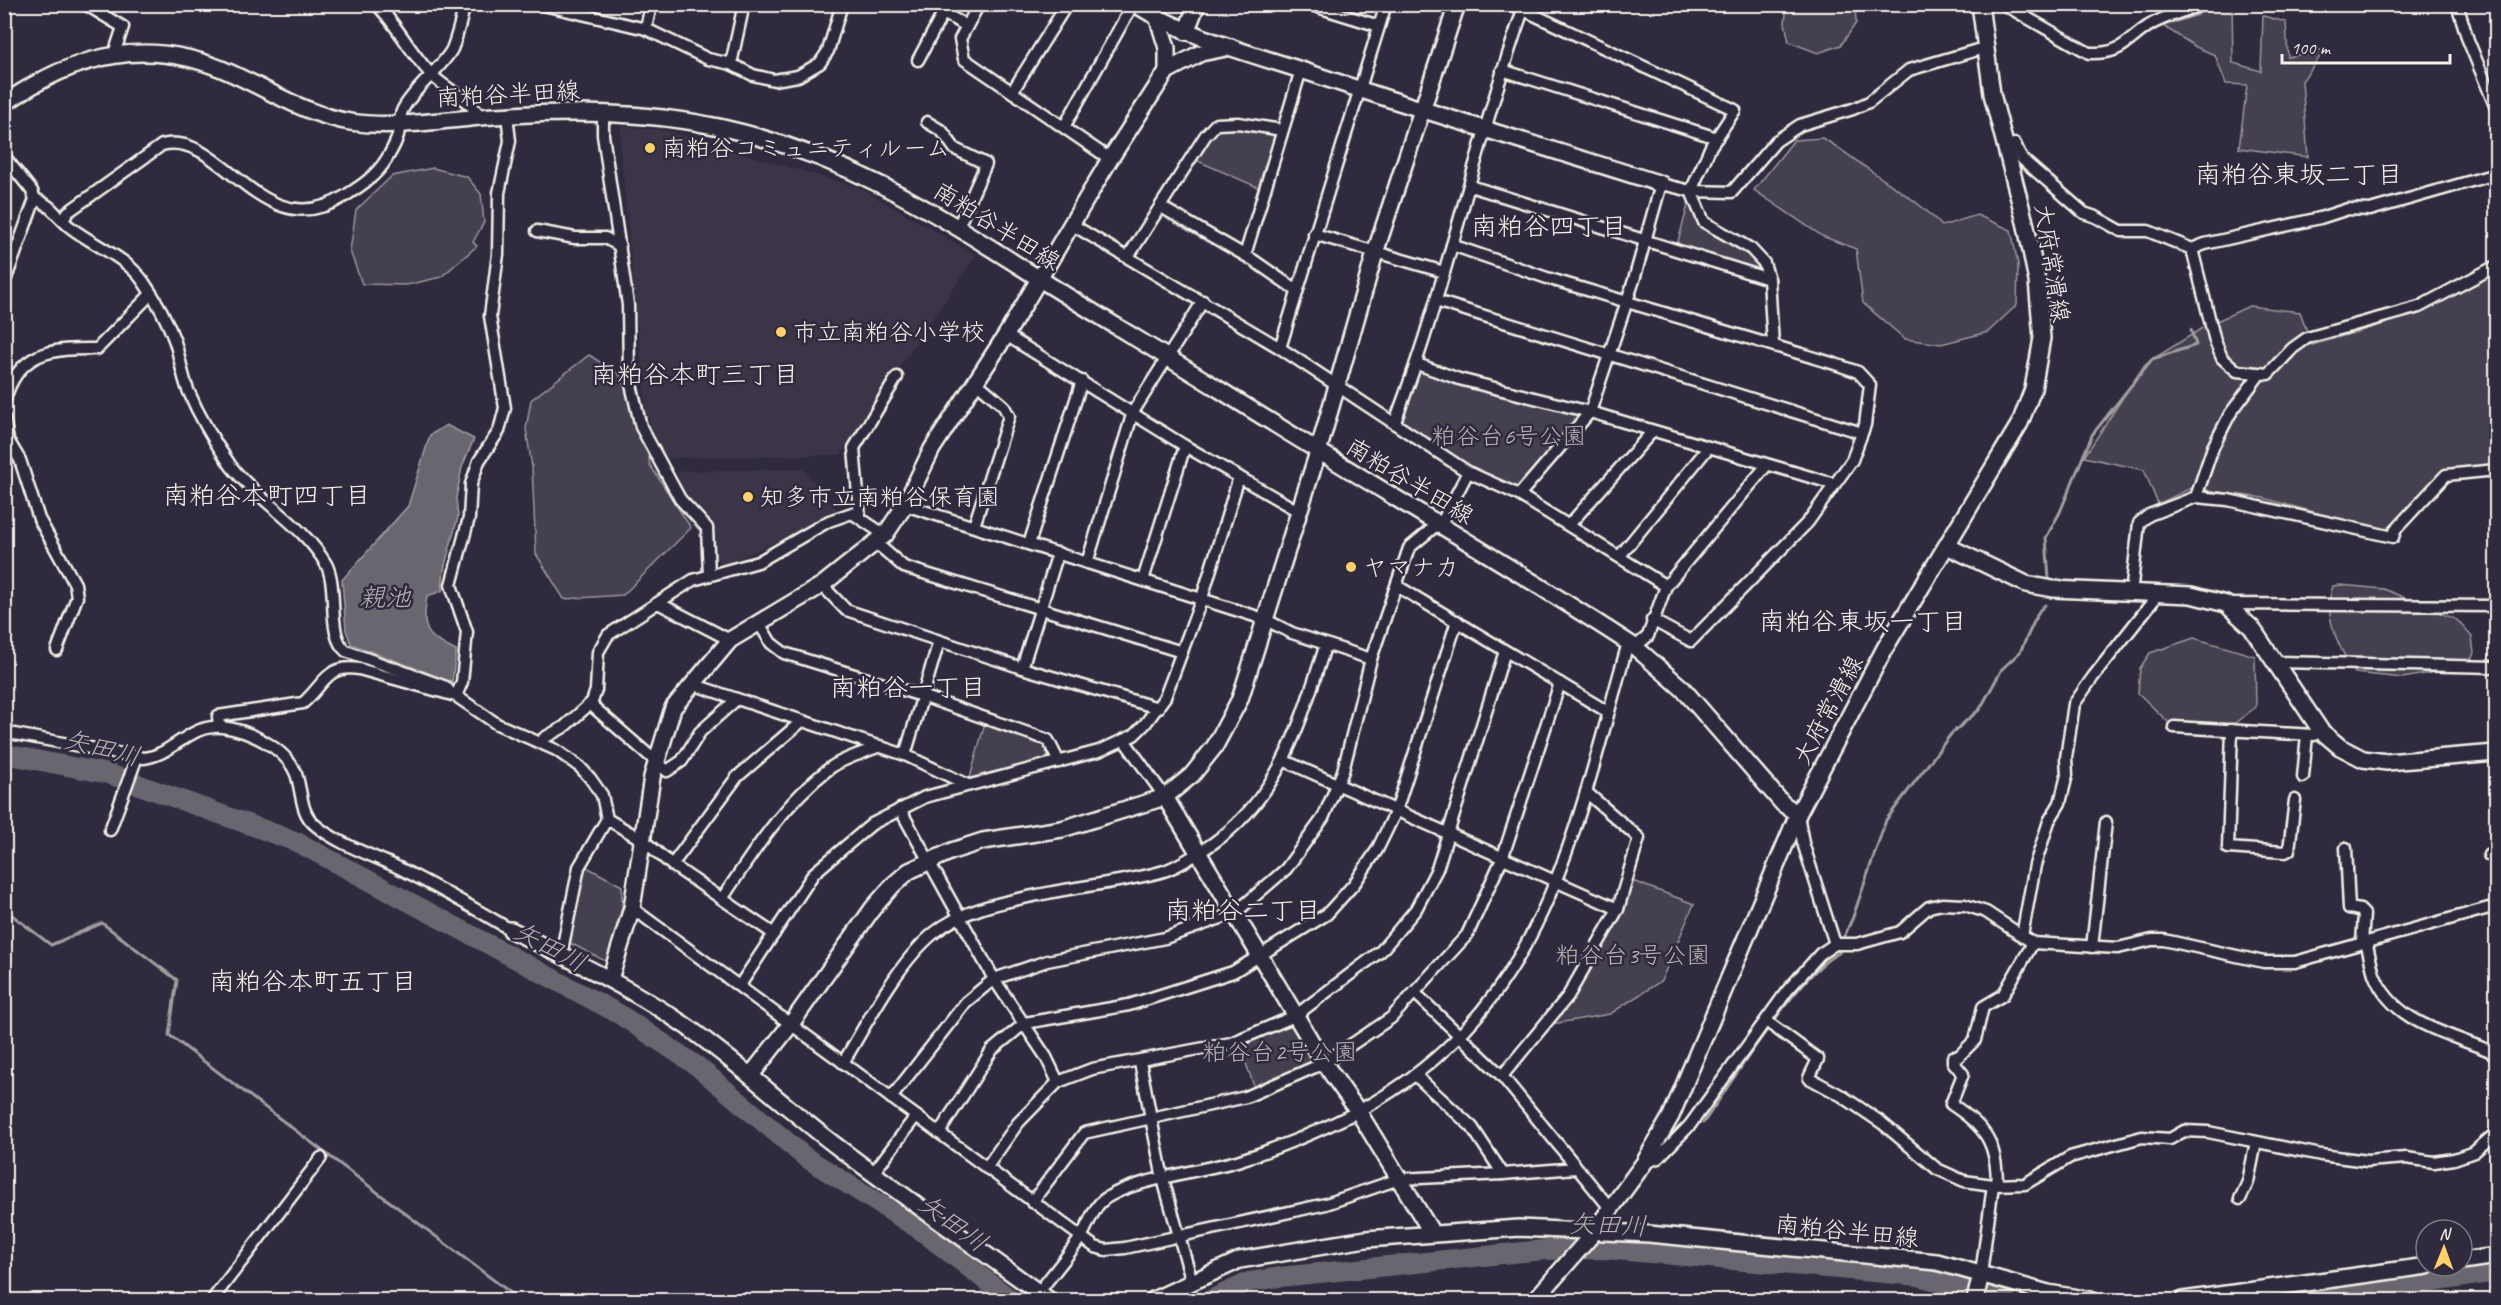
<svg xmlns="http://www.w3.org/2000/svg" width="2501" height="1305" font-family="Caveat,'Klee One',sans-serif">
<style>
.built{fill:#3b3647}
.green{fill:#454050;stroke:#9c989c;stroke-width:1.5}
.water{fill:#6a6670;stroke:#a19ea0;stroke-width:1.5}
.lines{fill:none;stroke-linecap:round;stroke-linejoin:round}
.stream{stroke:#a19ea0;stroke-width:3}
.river{stroke:#6a6670;stroke-width:20}
.street-casing{stroke:#f4f1e8;stroke-width:15}
.secondary-casing{stroke:#f4f1e8;stroke-width:20}
.street{stroke:#2f2a3d;stroke-width:10}
.secondary{stroke:#2f2a3d;stroke-width:15}
.poi-dot{fill:#ffd166;stroke:#2f2a3d;stroke-width:2}
.labels{text-anchor:middle;dominant-baseline:central;stroke-width:5;stroke-linejoin:round;paint-order:stroke}
.street-label{font-size:24px;fill:#f4f1e8;stroke:#2f2a3d}
.poi-label{font-size:24px;fill:#f4f1e8;stroke:#2f2a3d;text-anchor:start}
.park-label{font-size:24px;fill:#b7b3b3;stroke:#2f2a3d}
.neighbourhood-label{font-size:26px;fill:#f4f1e8;stroke:#2f2a3d}
.water-label{font-size:26px;font-style:italic;fill:#b6b2b2;stroke:#2f2a3d}
</style>
<rect width="100%" height="100%" fill="#2f2a3d"/>
<filter id="ink" filterUnits="userSpaceOnUse"><feTurbulence type="fractalNoise" baseFrequency=".0167" numOctaves="2"/><feDisplacementMap in="SourceGraphic" scale="12" xChannelSelector="R" yChannelSelector="G"/><feConvolveMatrix kernelMatrix="1 2 1 2 8 2 1 2 1" color-interpolation-filters="sRGB"/></filter>
<g filter="url(#ink)">
<g class="built">
<polygon points="621,126 664,130 860,188 976,255 840,455 660,458 646,410 620,146"/>
<polygon points="803,469 840,513 722,566 683,498 677,471"/>
</g>
<g class="green">
<polygon points="1787,5 1855,5 1856,23 1841,45 1818,53 1789,42 1785,23"/>
<polygon points="2198,5 2232,5 2233,63 2261,71 2263,16 2286,22 2288,57 2326,49 2302,81 2308,157 2239,148 2247,85 2226,84 2215,55 2196,47 2163,26 2198,15"/>
<polygon points="1216,124 1282,130 1264,190 1191,158"/>
<path d="M1822 138C1839 147 1849 156 1864 166 1892 186 1919 201 1942 226L1977 215 2011 230 2018 264 2017 305 1988 332 1941 344 1905 339 1863 303 1856 249 1822 236 1754 190 1794 140Z"/>
<polygon points="433,168 467,177 481,194 484,222 473,242 477,246 441,277 407,285 362,284 350,251 356,210 392,176"/>
<polygon points="1690,198 1693,208 1747,253 1758,266 1757,270 1677,245"/>
<polygon points="2496,273 2496,477 2434,478 2390,533 2263,498 2191,488 2158,504 2144,470 2084,457 2145,364 2204,327 2249,306 2300,312 2312,345 2418,314"/>
<polygon points="589,355 619,374 641,409 650,465 691,528 623,595 564,599 536,554 532,467 526,429 531,400"/>
<polygon points="1417,364 1590,412 1519,495 1395,422"/>
<path d="M2340 585 2384 589 2457 620 2472 637 2474 653 2468 666 2403 678 2355 673C2339 648 2322 616 2333 586Z"/>
<polygon points="2194,638 2255,656 2256,707 2219,735 2169,723 2138,693 2140,668 2150,653"/>
<polygon points="986,719 1048,740 1059,762 968,785"/>
<polygon points="583,865 622,886 622,909 609,963 570,943"/>
<polygon points="1627,879 1694,904 1661,981 1610,1014 1546,1025 1618,909"/>
<polygon points="1295,1016 1324,1063 1256,1092 1238,1040"/>
</g>
<path class="water" d="M446 425 474 439 462 467 456 498 458 517 444 569 442 591 427 596C422 630 424 635 456 651L452 682 351 644 346 630 342 580 408 506 430 435Z"/>
<g class="lines">
<g class="stream">
<polyline points="2049,579 2046,538 2060,512 2092,435 2152,359 2196,345 2191,330"/>
<polyline points="4,909 51,945 102,923 177,980 169,1035 520,1300"/>
<polyline points="1842,941 1853,917 1886,820 1951,734 1980,709 2002,669 2020,652 2039,611 2045,605"/>
<path d="M1703 1123C1730 1085 1801 970 1839 953L1840 947"/>
</g>
<g class="river">
<polyline points="4,754 109,774 297,842 619,1014 697,1066 805,1157 922,1231 1011,1300"/>
<polyline points="1210,1300 1249,1282 1280,1277 1543,1250 1604,1249 1919,1276 2005,1300"/>
<polyline points="2314,1300 2496,1272"/>
</g>
<defs>
<g id="street">
<polyline points="85,4 123,27 114,54"/>
<path d="M376 4C399 26 411 56 435 78 446 88 476 105 480 117"/>
<polyline points="539,4 646,29 708,59 731,64 753,75 774,80 798,76 820,63 828,51 842,4"/>
<polyline points="979,4 960,39 964,59 1110,159"/>
<polyline points="1308,4 1379,26"/>
<polyline points="1511,4 1735,110 1711,146 1691,191 1704,222 1751,249 1764,263 1769,279 1773,344"/>
<path d="M2003 4 2089 53C2121 54 2124 43 2147 27 2163 16 2186 11 2204 4"/>
<polyline points="2457,4 2468,40 2496,108"/>
<polyline points="646,29 651,4"/>
<polyline points="918,60 943,13 967,26"/>
<polyline points="731,64 744,4"/>
<polyline points="1502,70 1717,138"/>
<polyline points="1012,92 1067,4"/>
<polyline points="603,113 603,135 628,305 629,376 641,427 680,499 707,528 709,575"/>
<polyline points="927,122 942,131 955,149 986,164 958,227"/>
<polyline points="1064,127 1133,4"/>
<polyline points="2005,146 2015,144 2022,159 2084,213 2096,217 2121,231 2148,231 2192,249 2205,244 2320,218 2348,209 2370,210 2496,174"/>
<polyline points="4,156 32,191 35,199 4,284"/>
<polyline points="1470,186 1769,279"/>
<path d="M35 199C51 204 57 217 70 227 94 246 125 256 143 281 155 298 168 322 175 342 180 358 182 375 188 390 199 416 215 443 231 466 259 502 303 524 326 564 339 588 326 635 346 651L446 687 452 695"/>
<polyline points="1161,207 1253,260 1296,290"/>
<path d="M63 220 68 212 162 145C222 129 262 249 345 196 361 186 376 176 386 160 390 153 396 144 398 135 400 127 399 116 403 109 414 88 443 67 452 49 458 35 461 19 465 4"/>
<polyline points="1071,224 1280,348 1468,472 1519,495 1666,586 1648,636 1635,647"/>
<polyline points="537,231 575,238 605,238 620,246"/>
<polyline points="1314,234 1444,272"/>
<polyline points="1452,245 1547,278 1835,364 1858,372 1870,385 1865,425 1852,460 1808,522 1691,641 1652,620"/>
<polyline points="2192,249 2215,341 2222,358 2237,371 2268,374 2293,348 2307,338 2419,307 2496,266"/>
<polyline points="1245,255 1301,70"/>
<polyline points="1128,257 1205,136 1216,124 1238,123 1282,130"/>
<polyline points="1436,301 1862,433"/>
<polyline points="1006,335 1185,446 1298,511"/>
<polyline points="1280,348 1386,4"/>
<polyline points="1417,364 1459,379 1590,412 1834,484"/>
<path d="M4 403C17 351 52 348 97 349L150 295"/>
<polyline points="4,418 8,440 20,460 39,519 75,584 77,597 57,650"/>
<path d="M1395 422C1446 288 1475 146 1523 10"/>
<polyline points="1519,495 1590,412 1634,280 1661,184 1691,191 1732,192 1776,141 1800,125 1853,109 1869,102 1909,70 1984,48"/>
<polyline points="2196,497 2213,447 2230,414 2259,375"/>
<polyline points="905,505 1264,619 1292,633 1371,659"/>
<polyline points="860,518 854,448 897,377"/>
<polyline points="1441,524 1468,472"/>
<polyline points="1569,525 1652,432"/>
<polyline points="974,526 1009,416 1003,405 976,382"/>
<polyline points="876,543 904,567 1182,652"/>
<polyline points="1029,544 1082,381"/>
<polyline points="1619,557 1708,448"/>
<polyline points="1087,563 1133,412 1203,301"/>
<polyline points="1143,580 1185,446"/>
<polyline points="822,585 846,610 1022,668 1158,708"/>
<polyline points="1397,586 1608,712"/>
<polyline points="1666,586 1767,465"/>
<polyline points="2131,594 2139,523 2149,515 2196,497 2228,500 2393,537 2396,529 2446,475 2496,470"/>
<polyline points="660,604 730,640"/>
<polyline points="2226,604 2496,606"/>
<polyline points="759,623 771,643 784,653 922,696 1048,740 1059,762"/>
<polyline points="2276,662 2496,667"/>
<polyline points="1022,668 1058,553"/>
<polyline points="692,684 905,755 968,785"/>
<polyline points="456,696 462,682 467,632 451,585 469,518 471,484 479,461 499,431 505,408 490,316 498,254 499,193 510,141 507,115"/>
<polyline points="590,704 667,771 682,761 700,732 737,699"/>
<path d="M219 726 218 716 303 703C324 685 326 664 359 669L456 696 497 724 556 750 580 767 590 778 602 795 607 819 644 841 672 865 774 934"/>
<polyline points="2174,727 2314,735 2321,731"/>
<polyline points="2232,730 2228,848 2285,852 2289,850 2295,800"/>
<path d="M4 732 144 758C173 755 190 723 222 727 248 730 286 748 296 774 302 790 300 812 314 824 337 844 372 855 399 868 437 887 474 908 511 930"/>
<polyline points="1124,740 1165,797"/>
<polyline points="542,743 544,738 564,727 592,702 596,690 598,652 608,635 693,580 758,562 829,521 852,513 885,535"/>
<polyline points="905,755 939,641"/>
<polyline points="1285,761 1618,909"/>
<polyline points="2303,777 2307,735"/>
<polyline points="900,809 994,979 1046,1057 1058,1082"/>
<polyline points="1798,814 1803,843 1835,944"/>
<polyline points="110,830 137,757"/>
<polyline points="2346,848 2349,908 2360,910 2364,914 2362,943"/>
<polyline points="2489,855 2496,859"/>
<polyline points="672,865 737,777 802,721"/>
<path d="M722 899C752 853 785 802 830 768 843 758 864 753 880 746"/>
<polyline points="632,908 1095,1247 1106,1250 1125,1248 1326,1204 1399,1179 1503,1174"/>
<polyline points="2022,936 2035,865 2049,821 2060,803 2067,775 2066,758 2074,704 2093,677 2153,601"/>
<path d="M2366 942C2369 953 2371 964 2374 974 2392 1023 2448 1033 2490 1051L2496 1058"/>
<polyline points="2092,947 2106,822"/>
<polyline points="561,955 579,867 607,819"/>
<polyline points="740,985 814,873 872,824 925,797 1099,751 1134,735 1145,724 1165,697 1174,673 1202,598 1239,477"/>
<polyline points="1415,993 1502,1076 1610,1208"/>
<polyline points="1766,1021 1818,1059 1809,1078 1842,1096 1882,1123 1937,1169 1964,1181 1993,1185 2025,1184 2070,1157 2142,1137 2170,1139 2184,1131 2208,1132 2321,1155 2367,1161 2406,1158 2434,1162 2454,1159 2474,1152 2496,1133"/>
<polyline points="1140,1062 1163,1179 1192,1282"/>
<path d="M843 1063C867 1023 898 962 934 933 966 907 1009 901 1048 893 1087 885 1126 882 1164 871 1181 865 1197 854 1212 844 1282 795 1300 722 1326 644"/>
<polyline points="1415,1075 1472,1127 1503,1174 1576,1168"/>
<polyline points="1502,1076 1568,996 1618,909 1639,838 1586,792"/>
<polyline points="891,1098 966,1002 994,979 1047,961 1165,938 1235,913 1286,869 1323,818 1343,771 1371,659 1409,548 1439,523"/>
<polyline points="939,1133 992,1050 1025,1023 1129,1005 1233,972 1327,914 1354,884 1377,850 1396,811 1457,621"/>
<polyline points="1644,1163 1658,1158 1690,1125 1787,991 1820,954 1835,944 1857,944 1900,932 1929,907 1942,904 1965,905 1986,912 2033,943 2118,948 2152,940 2164,940 2264,962 2295,962 2496,906"/>
<polyline points="986,1168 1018,1123 1058,1082 1092,1069 1231,1043 1295,1016 1381,951 1416,909 1437,869 1505,651"/>
<polyline points="874,1172 916,1116"/>
<path d="M1997 1185C1997 1143 1986 1127 1951 1104L1963 1074 1953 1062V1057H1958L1975 1040 1983 1007 2003 995 2033 943"/>
<polyline points="2240,1199 2248,1182 2256,1142"/>
<polyline points="1032,1202 1084,1133 1246,1097 1324,1063 1391,1018 1467,935 1502,859 1560,683"/>
<polyline points="1981,1274 1993,1185"/>
<path d="M1038 1293C1052 1275 1066 1258 1079 1240 1087 1229 1091 1213 1100 1203 1123 1180 1206 1171 1240 1160 1269 1151 1300 1139 1328 1126 1542 1029 1570 845 1628 643"/>
<polyline points="212,1300 321,1158"/>
</g>
<g id="secondary">
<path d="M1135 4C1190 39 1253 54 1313 74 1428 113 1545 147 1661 184"/>
<polyline points="1158,19 1167,48 1167,71"/>
<polyline points="1186,32 1197,4"/>
<path d="M4 104C76 52 151 36 233 74 272 92 308 115 350 122 397 129 447 119 494 116 569 111 645 111 719 127 847 155 934 212 1043 281 1102 318 1161 353 1220 390 1358 477 1499 558 1635 647L1683 689 1783 804 1798 814"/>
<polyline points="1947,546 2026,584 2053,589 2191,595 2226,604 2252,628 2321,731 2340,747 2363,759 2387,762 2496,753"/>
<polyline points="1165,797 1324,1063 1358,1111 1432,1233"/>
<path d="M511 930C570 959 631 988 686 1026 740 1064 787 1109 839 1148 908 1200 979 1249 1049 1300"/>
<polyline points="610,979 632,908 652,777 673,708 730,640 822,585 885,535 905,505 932,449 1006,335 1110,159 1167,71 1201,53 1231,47"/>
<polyline points="751,1075 791,1024 873,908 893,885 909,871 952,851 983,841 1062,829 1165,797 1192,775 1215,746 1240,699 1318,452 1375,253 1457,4"/>
<polyline points="2462,1261 2496,1256"/>
<polyline points="1153,1300 1240,1260 1366,1239 1519,1228 1649,1234 1937,1262 2048,1293 2091,1300"/>
<polyline points="1535,1300 1590,1237 1644,1163 1671,1116 1798,814 1885,648 2020,423 2033,389 2042,338 2037,281 2026,226 1992,94 1980,4"/>
<polyline points="1975,1300 1981,1274"/>
<polyline points="2183,1300 2427,1266"/>
</g>
</defs>
<use href="#street" class="street-casing"/>
<use href="#secondary" class="secondary-casing"/>
<use href="#street" class="street"/>
<use href="#secondary" class="secondary"/>
</g>
</g>
<g class="poi-dot">
<circle cx="650" cy="148" r="6"/>
<circle cx="781" cy="332" r="6"/>
<circle cx="748" cy="497" r="6"/>
<circle cx="1351" cy="567" r="6"/>
</g>
<g class="labels">
<g class="street-label">
<text transform="translate(508 94) rotate(-3)">南粕谷半田線</text>
<text transform="translate(997 226) rotate(32)">南粕谷半田線</text>
<text transform="translate(2052 263) rotate(81)">大府常滑線</text>
<text transform="translate(1410 481) rotate(31)">南粕谷半田線</text>
<text transform="translate(1828 710) rotate(-62)">大府常滑線</text>
<text transform="translate(1847 1231) rotate(6)">南粕谷半田線</text>
</g>
<g class="poi-label">
<text x="662" y="148">南粕谷コミュニティルーム</text>
<text x="793" y="332">市立南粕谷小学校</text>
<text x="760" y="497">知多市立南粕谷保育園</text>
<text x="1363" y="567">ヤマナカ</text>
</g>
<g class="park-label">
<text x="1509" y="436">粕谷台6号公園</text>
<text x="1633" y="955">粕谷台3号公園</text>
<text x="1280" y="1052">粕谷台2号公園</text>
</g>
<g class="neighbourhood-label">
<text x="2299" y="174">南粕谷東坂二丁目</text>
<text x="1549" y="226">南粕谷四丁目</text>
<text x="695" y="374">南粕谷本町三丁目</text>
<text x="267" y="495">南粕谷本町四丁目</text>
<text x="1863" y="621">南粕谷東坂一丁目</text>
<text x="908" y="687">南粕谷一丁目</text>
<text x="1243" y="910">南粕谷二丁目</text>
<text x="313" y="981">南粕谷本町五丁目</text>
</g>
<g class="water-label">
<text x="385" y="597">親池</text>
<text transform="translate(102 748) rotate(14)">矢田川</text>
<text transform="translate(550 947) rotate(28)">矢田川</text>
<text transform="translate(953 1223) rotate(36)">矢田川</text>
<text transform="translate(1608 1225) rotate(2)">矢田川</text>
</g>
</g>
<rect width="2501" height="1305" fill="none" stroke="#2f2a3d" stroke-width="24"/>
<rect x="12" y="12" width="2477" height="1281" fill="none" stroke="#f4f1e8" stroke-width="2" filter="url(#ink)"/>
<g transform="translate(2444 1248) rotate(1)"><circle r="28" fill="#2f2a3d" stroke="#7e7a81" stroke-width="1.5"/>
<path d="M0-4.5L10 22L0 15L-10 22Z" fill="#ffd166"/>
<text y="-9" font-size="16" font-weight="bold" text-anchor="middle" fill="#f4f1e8">N</text>
</g>
<path d="M2282 54v9h168v-9" fill="none" stroke="#f4f1e8" stroke-width="3"/>
<text x="2291" y="54" font-size="18" fill="#f4f1e8" stroke="#2f2a3d" stroke-width="4.5" paint-order="stroke">100 m</text>
</svg>
